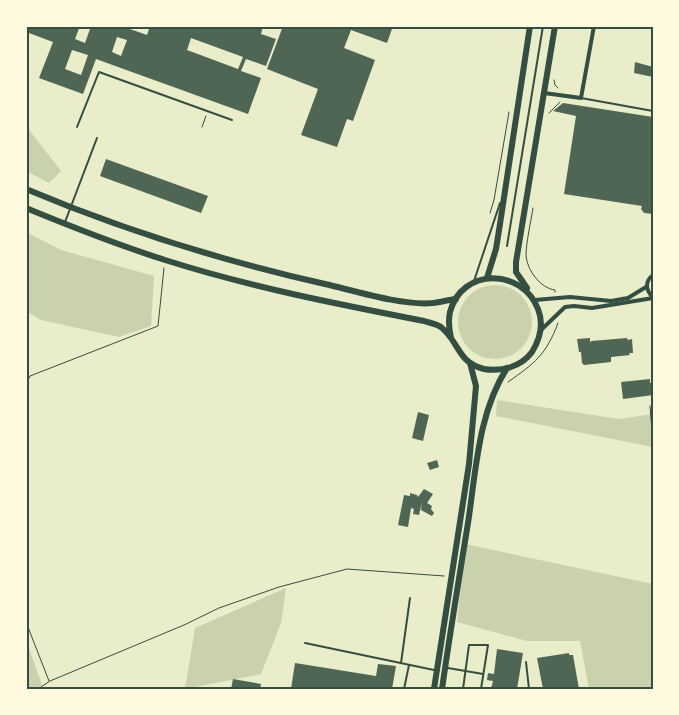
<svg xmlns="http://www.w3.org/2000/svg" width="679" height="715" font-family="'Varela Round',sans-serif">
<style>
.green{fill:#cad2ad}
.building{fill:#4f6655;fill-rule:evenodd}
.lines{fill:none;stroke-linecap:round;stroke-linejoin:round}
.path{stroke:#344e41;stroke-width:1}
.service{stroke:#344e41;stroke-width:2}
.minor{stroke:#344e41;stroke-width:4}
.primary{stroke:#344e41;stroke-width:6}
.neatline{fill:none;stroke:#344e41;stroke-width:2}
</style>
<rect width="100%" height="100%" fill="#e9edc9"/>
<g class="green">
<polygon points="26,126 61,171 49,183 26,171"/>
<polygon points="26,232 61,250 154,276 151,326 119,337 41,320 26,311"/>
<circle cx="495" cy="322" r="37"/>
<polygon points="497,400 619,419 653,414 653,447 496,416"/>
<polygon points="465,544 653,584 653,689 589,689 580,641 527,641 457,622"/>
<polygon points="286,588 281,623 261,674 185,689 195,628"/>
<polygon points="26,640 42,685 35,689 26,689"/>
</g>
<g class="building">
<path d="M26 26H80L75 39 85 43 91 26H130L127 28 147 35 150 26H263L261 34 276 39 266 66 246 59 241 71 261 78 248 114 96 59 83 94 39 78 53 42 29 33 26 39ZM117 37 127 40 121 56 112 52ZM191 38 243 57 238 69 187 50ZM72 50 88 55 81 75 65 69Z"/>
<polygon points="283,26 393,26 387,43 351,30 344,48 375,60 353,121 347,119 337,147 301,135 318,89 267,69"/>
<polygon points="635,62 653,67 653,77 634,73"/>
<polygon points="563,103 653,117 653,214 644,213 641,209 642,206 564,194 576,116 553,111"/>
<polygon points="106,159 208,196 201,213 100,176"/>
<polygon points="590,338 590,343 591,341 627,338 628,340 632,339 633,353 629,353 630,355 611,357 611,362 584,365 582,363 581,352 579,352 577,339"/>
<polygon points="650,379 650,383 652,382 653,395 623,399 621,382"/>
<polygon points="418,412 429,415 423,441 412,438"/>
<polygon points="437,460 439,467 430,470 427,463"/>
<polygon points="424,489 433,494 427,503 432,506 431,509 434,513 432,516 421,510 422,502 419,515 413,514 414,509 411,508 408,527 398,525 404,495 410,496 410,493 417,495 418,497"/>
<polygon points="497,649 523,653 517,689 491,689 493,681 487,680 488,673 494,674"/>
<polygon points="569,653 569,655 573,655 579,689 543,689 537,658"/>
<polygon points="295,663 376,676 378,664 396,666 392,689 291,689"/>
<polygon points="233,679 261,684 260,689 231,689"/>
</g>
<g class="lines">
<g class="path">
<polyline points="554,80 555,85 558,88"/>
<polyline points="549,113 560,102"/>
<polyline points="202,127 206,116"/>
<path d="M533 208C531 221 526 243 526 255 527 270 540 288 555 290V292"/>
<polyline points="490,213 494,200 509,112"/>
<path d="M508 382C535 363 546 355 558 323"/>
<polyline points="26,384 30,376 158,326 164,268"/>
<polyline points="650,406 653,443"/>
<polyline points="26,622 49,681"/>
<polyline points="38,689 50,681 184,625 219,608 279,587 347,569 444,576"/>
</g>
<g class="service">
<polyline points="581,98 653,111"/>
<polyline points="77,127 99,72 232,120"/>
<polyline points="65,222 97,138"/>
<polyline points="507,246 543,26"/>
<polyline points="474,281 500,203"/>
<polyline points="305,643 434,670"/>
<polyline points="526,662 529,689"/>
<polyline points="401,663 410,598"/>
<polyline points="448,668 483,674"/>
<polyline points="404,689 409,665"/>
<polyline points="463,689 469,645 488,645 481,689"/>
</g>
<g class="minor">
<polyline points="544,93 581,98 594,26"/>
<path d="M653 275C645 281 645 290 653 297"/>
<polyline points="535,300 570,297 611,301 628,298 646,287"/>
<polyline points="541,330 565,307 574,306 592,308 653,298"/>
</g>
<g class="primary">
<path d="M26 189C123 230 223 261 325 284 355 291 403 306 433 303 441 302 448 300 456 299"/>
<path d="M26 208C72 227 118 245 165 260 250 287 337 304 424 321 430 323 438 324 442 328 459 342 458 363 484 369 501 372 521 367 532 352 540 339 544 324 538 309 522 268 462 267 450 312 448 321 449 329 451 338"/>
<polyline points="487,278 496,249 500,224 530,26"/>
<polyline points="527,288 516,272 516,262 555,26"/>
<polyline points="434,689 469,464 476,386 470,363"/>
<path d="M442 689C450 633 459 578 468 523 476 471 478 413 507 368"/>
</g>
</g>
<rect width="679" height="715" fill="none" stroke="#fefae0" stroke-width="55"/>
<rect x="28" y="28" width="624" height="660" class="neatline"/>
</svg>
